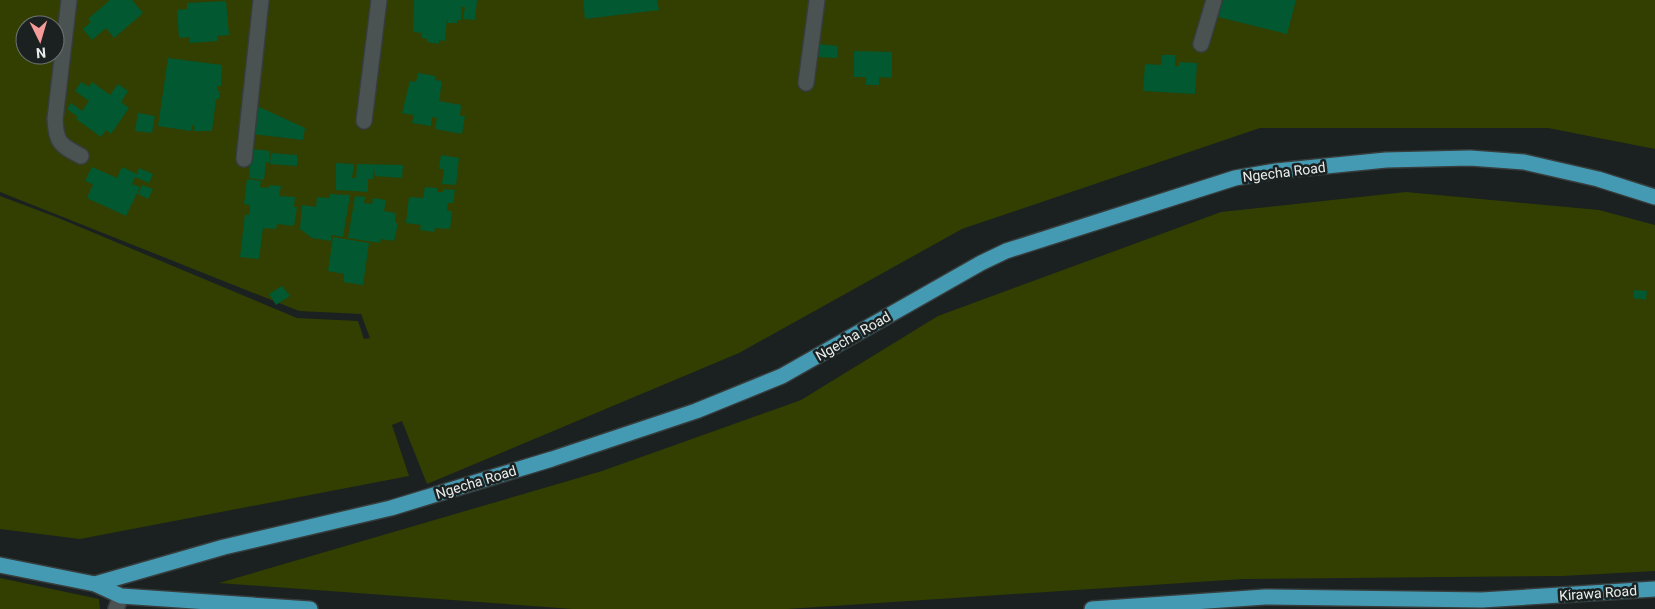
<svg xmlns="http://www.w3.org/2000/svg" width="1655" height="609" font-family="Roboto,sans-serif">
<style>
.green{fill:#323f00;fill-rule:evenodd}
.building{fill:#025831}
.lines{fill:none;stroke-linecap:round;stroke-linejoin:round}
.minor-casing{stroke:#373d3c;stroke-width:18}
.major-casing{stroke:#373d3c;stroke-width:18}
.minor{stroke:#4b5352;stroke-width:15}
.major{stroke:#459ab3;stroke-width:15}
.labels{text-anchor:middle;dominant-baseline:central;stroke-width:5;stroke-linejoin:round;paint-order:stroke}
.street-label{font-size:14px;fill:#e9eeed;stroke:#1a2120}
</style>
<rect width="100%" height="100%" fill="#1a2120"/>
<g class="green">
<path d="M0 0H1655V149L1548 128H1260L962 229 739 353 427 484 402 421 392 425 409 476 80 539 0 529V196L56 217 297 318 358 321 364 339 370 338 361 314 299 311 0 192ZM25 25H55V55H25Z"/>
<polygon points="1406,192 1599,210 1655,225 1655,571 1562,576 1243,579 787,609 573,609 219,583 602,471 801,400 938,316 1221,212"/>
<polygon points="0,578 99,599 100,609 0,609"/>
</g>
<g class="building">
<polygon points="110,0 132,0 143,13 114,38 106,28 92,40 83,29 91,22 88,19"/>
<polygon points="414,0 477,0 475,20 463,19 465,7 462,7 461,20 457,20 457,23 448,23 447,19 445,41 439,40 439,44 427,42 427,39 422,38 422,33 413,32"/>
<polygon points="583,0 657,0 659,10 585,19"/>
<polygon points="1218,0 1296,0 1287,34 1214,16"/>
<polygon points="226,1 229,35 217,36 218,41 190,43 190,37 179,38 177,10 187,9 187,3"/>
<polygon points="818,44 838,46 837,58 817,57"/>
<polygon points="854,51 892,52 892,78 879,77 879,85 866,85 866,77 854,77"/>
<polygon points="1162,55 1175,55 1175,66 1179,66 1179,62 1197,63 1195,94 1143,91 1145,64 1161,65"/>
<polygon points="168,58 222,65 221,86 218,86 217,91 220,91 219,99 216,99 212,131 194,131 194,125 192,125 191,131 158,126"/>
<polygon points="418,73 435,76 435,80 442,81 439,101 461,105 460,116 465,116 462,134 435,129 437,118 432,117 431,126 412,123 414,115 402,113 410,81 416,82"/>
<polygon points="81,82 89,87 92,82 110,95 118,84 128,91 121,102 129,108 111,134 106,130 101,137 76,119 78,117 67,109 71,103 82,111 89,101 75,91"/>
<polygon points="257,106 305,128 303,140 251,134"/>
<polygon points="138,113 155,116 152,133 135,131"/>
<polygon points="251,149 270,151 269,163 266,162 264,180 249,178"/>
<polygon points="271,153 297,155 297,166 270,164"/>
<polygon points="441,155 459,158 456,185 442,184 444,169 439,169"/>
<polygon points="336,163 354,164 352,178 356,178 357,164 403,165 402,178 375,176 374,168 373,179 368,179 368,192 336,190"/>
<polygon points="92,167 117,178 122,167 137,174 139,168 153,174 149,183 135,177 132,184 140,187 126,216 87,198 93,184 85,181"/>
<polygon points="247,179 261,181 260,187 269,188 269,185 281,186 279,196 295,197 294,207 297,207 294,226 277,224 276,229 263,228 259,259 240,257 245,214 249,215 250,205 244,204"/>
<polygon points="142,185 153,189 148,199 138,194"/>
<polygon points="425,187 437,188 437,192 443,192 443,189 455,190 453,203 448,203 447,211 452,211 450,229 435,228 434,232 420,230 421,225 406,223 409,197 423,198"/>
<polygon points="330,194 350,195 343,237 332,235 331,241 312,238 300,229 302,205 316,207 317,197 329,198"/>
<polygon points="355,196 365,197 364,203 372,204 373,198 386,200 384,211 396,213 395,223 398,223 394,241 381,239 380,243 348,238"/>
<polygon points="333,237 369,243 363,285 343,282 344,274 328,271"/>
<polygon points="282,286 290,296 276,305 269,294"/>
<polygon points="1634,290 1647,291 1646,300 1633,298"/>
</g>
<g class="lines">
<defs>
<g id="minor">
<path d="M69 0 55 119C56 143 60 145 81 156"/>
<polyline points="1201,44 1214,0"/>
<polyline points="806,83 817,0"/>
<polyline points="364,121 379,0"/>
<polyline points="244,159 261,0"/>
<polyline points="116,609 121,596"/>
</g>
<g id="major">
<polyline points="0,565 95,584 121,596 310,609"/>
<polyline points="95,584 224,547 391,508 552,459 696,411 782,376 981,263 1006,251 1235,178 1276,171 1386,160 1470,158 1524,162 1598,179 1655,197"/>
<polyline points="1092,609 1265,597 1482,600 1655,589"/>
</g>
</defs>
<use href="#minor" class="minor-casing"/>
<use href="#major" class="major-casing"/>
<use href="#minor" class="minor"/>
<use href="#major" class="major"/>
</g>
<g class="labels">
<g class="street-label">
<text transform="translate(1284 172) rotate(-7)">Ngecha Road</text>
<text transform="translate(853 336) rotate(-30)">Ngecha Road</text>
<text transform="translate(476 482) rotate(-17)">Ngecha Road</text>
<text transform="translate(1598 593) rotate(-4)">Kirawa Road</text>
</g>
</g>
<g transform="translate(40 40) rotate(175)"><circle r="24" fill="#1a2120" stroke="#6d7372"/>
<path d="M0-4L9 19L0 12L-9 19Z" fill="#f59b9a"/>
<text y="-8" font-size="14" font-weight="bold" text-anchor="middle" fill="#e9eeed">N</text>
</g>
</svg>
